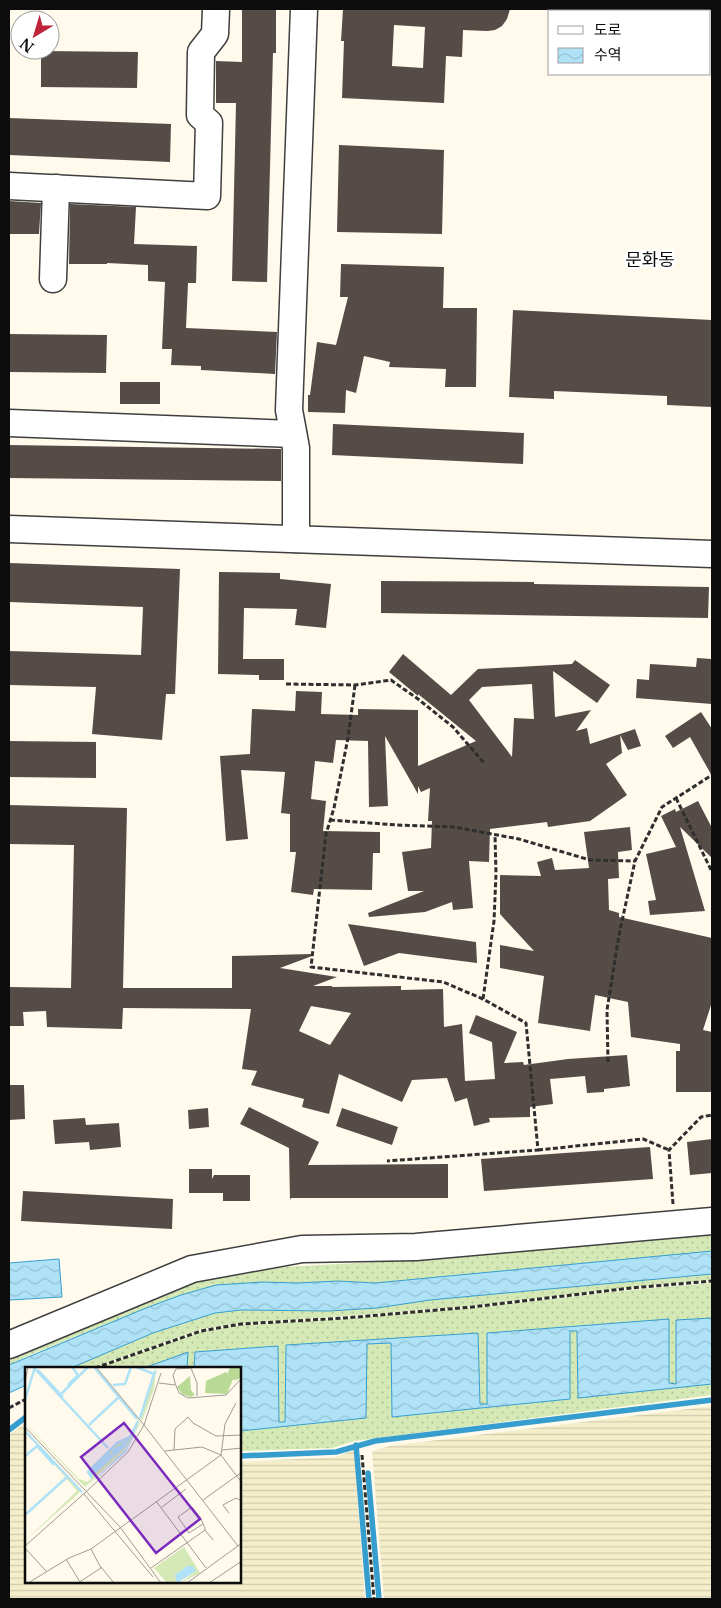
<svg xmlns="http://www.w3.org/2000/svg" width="721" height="1608" font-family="'Libre Baskerville','Noto Sans KR',serif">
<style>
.farmland{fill:url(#farmland-rules)}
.grass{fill:url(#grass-dots)}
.water{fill:url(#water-waves);stroke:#359ecf}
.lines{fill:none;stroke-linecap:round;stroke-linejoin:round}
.stream{stroke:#359ecf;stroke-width:5.5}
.building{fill:#554c48;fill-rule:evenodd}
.minor-casing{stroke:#3f3f3f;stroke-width:29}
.path{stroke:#2e2e2e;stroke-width:3;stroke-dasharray:5 2.5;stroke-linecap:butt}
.minor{stroke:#fff;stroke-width:26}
.labels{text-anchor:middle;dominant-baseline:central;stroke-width:5;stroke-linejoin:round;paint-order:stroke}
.quarter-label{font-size:18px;fill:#0c0c0c;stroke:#fff}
.inset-river{fill:none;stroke:#afe2f7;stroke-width:2.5}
.inset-road{fill:none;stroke:#9e9b92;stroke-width:1}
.view{fill:#7b2cbf;fill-opacity:0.15;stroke:#7b2cbf;stroke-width:2.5}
.inset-edge{fill:none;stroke:#0c0c0c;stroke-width:2.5}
</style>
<defs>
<pattern id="farmland-rules" width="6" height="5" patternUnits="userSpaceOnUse" patternTransform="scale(1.25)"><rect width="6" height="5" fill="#f5eecb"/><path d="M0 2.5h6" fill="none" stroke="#d1cbad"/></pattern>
<pattern id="grass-dots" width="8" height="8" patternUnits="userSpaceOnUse" patternTransform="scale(1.25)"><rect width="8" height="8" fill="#d4e9b5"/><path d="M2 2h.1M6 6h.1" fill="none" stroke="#b5c79a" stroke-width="1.8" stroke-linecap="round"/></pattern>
<pattern id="water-waves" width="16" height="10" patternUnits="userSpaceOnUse" patternTransform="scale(1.25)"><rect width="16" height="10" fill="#afe2f7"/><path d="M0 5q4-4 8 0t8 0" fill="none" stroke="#95c1d3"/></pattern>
</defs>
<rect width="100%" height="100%" fill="#fffaeb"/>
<g class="farmland">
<polygon points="712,1406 712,1599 384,1599 372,1451 389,1446"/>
<polygon points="26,1422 26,1582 240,1582 240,1462 336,1457 354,1450 365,1599 9,1599 9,1435"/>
</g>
<g class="grass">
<polygon points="712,1235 712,1251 375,1283 338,1281 298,1283 263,1282 181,1295 32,1354 9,1365 9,1352 181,1282 265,1268 434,1259"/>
<polygon points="712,1274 712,1280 631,1287 471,1306 345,1316 241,1323 201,1329 92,1368 71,1368 153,1333 214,1313 241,1310 329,1311 377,1308 430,1300"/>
<polygon points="712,1283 712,1318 676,1321 676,1384 669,1384 669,1320 487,1333 488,1404 480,1404 478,1334 286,1345 285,1422 279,1422 278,1346 195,1352 194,1368 187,1368 188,1353 144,1368 98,1368 201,1332 241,1325 345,1319 472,1308 631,1290"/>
<polygon points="570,1331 577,1331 578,1398 712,1384 712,1395 354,1441 332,1448 240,1451 240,1431 366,1418 367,1344 391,1343 392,1417 570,1399"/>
</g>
<g class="water">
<polygon points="712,1251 712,1274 430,1300 377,1308 329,1311 241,1310 215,1313 153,1333 71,1368 26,1368 26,1385 9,1393 9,1365 146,1308 181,1295 216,1285 263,1282 298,1283 338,1281 375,1283"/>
<polygon points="59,1259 62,1297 9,1300 9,1263"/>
<polygon points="712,1318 712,1384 578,1398 577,1331 570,1331 570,1399 392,1417 391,1343 367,1344 366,1418 240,1431 240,1368 194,1368 195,1352 278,1346 279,1422 285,1422 286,1345 478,1333 480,1404 487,1404 487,1333 669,1319 669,1383 676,1384 676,1320"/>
<polygon points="188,1352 187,1368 144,1368"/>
</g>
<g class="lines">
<g class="stream">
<polyline points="9,1430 26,1417"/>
<polyline points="356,1445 369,1599"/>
<polyline points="240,1456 336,1452 375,1441 712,1400"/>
<polyline points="368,1473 379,1599"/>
</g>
</g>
<g class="building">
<polygon points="242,9 276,9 276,53 273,53 267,282 232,281 236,103 216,103 216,61 242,62"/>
<path d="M343 9H510L507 19 502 26 495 30 487 31 463 30 462 57 446 56 444 103 342 98 344 41H341ZM394 25 425 27 423 68 392 66Z"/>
<polygon points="41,51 138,52 137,88 41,87"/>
<polygon points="9,118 171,124 170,162 9,155"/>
<polygon points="339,145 444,150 442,234 337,232"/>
<polygon points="9,201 41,203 39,234 9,234"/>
<polygon points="70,204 136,207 134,244 197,246 196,283 188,283 186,328 277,332 275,374 201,370 201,366 171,365 172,349 162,349 165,282 148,281 148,265 107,263 107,264 69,264"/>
<polygon points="341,264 444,267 443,308 477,308 476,387 445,387 446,369 389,367 390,362 364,356 356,393 346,390 345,413 308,412 308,395 310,395 317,342 336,345 348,297 340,297"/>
<polygon points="513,310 712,320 712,407 667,405 667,396 554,391 554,399 509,397"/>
<polygon points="9,334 107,335 106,373 9,372"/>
<rect x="120" y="382" width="40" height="22"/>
<polygon points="333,424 524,433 523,464 332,455"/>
<polygon points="9,445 281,449 281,481 9,478"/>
<polygon points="9,563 180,569 175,694 166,694 162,740 92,734 96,687 9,685 9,651 141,655 143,607 9,602"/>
<polygon points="219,572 280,573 280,579 331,584 326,628 295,625 297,609 244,608 243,659 284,659 284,680 259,680 259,675 218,674"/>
<polygon points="381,581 534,582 534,584 709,587 708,618 381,613"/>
<path d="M403 654 451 695 478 669 572 664 575 660 610 685 597 703 553 671 555 717 591 710 576 731 587 728 590 744 635 729 641 746 628 750 620 735 622 753 606 764 627 795 590 821 548 827 547 822 490 829 489 862 469 861 473 908 453 910 452 902 425 912 369 917 368 913 424 891H408L402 852 431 848 432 821H428L430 788 421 792 418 786V794L385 736 388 806 369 807 368 741 336 740 333 763 315 761 311 799 326 801 323 831 380 832V853H373L372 890 314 889 313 895 291 892 296 852H290V814L281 813 285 772 241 770 248 839 226 841 220 756 250 754 252 709 295 711 296 691 322 692 321 714 358 715V709L418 710V766L476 741 418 694V696L389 672ZM532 684 534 719 514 718 512 757 469 700 482 687Z"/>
<polygon points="697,658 712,659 712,704 636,698 637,679 649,680 650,664 696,667"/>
<polygon points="701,712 712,729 712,776 690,737 673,748 665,736"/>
<polygon points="9,741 96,742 96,778 9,777"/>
<polygon points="698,801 712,828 712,858 680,827 705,911 650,915 648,901 656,900 646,854 676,847 661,816 675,809 676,812"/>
<path d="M9 805 127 808 123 988H232V956L311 954 312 956 280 968 337 977 313 986H332V987L401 986V990L443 989 444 1027 462 1024 465 1081 495 1079 492 1042 469 1033 476 1015 517 1032 504 1063 523 1062 524 1065 568 1059 627 1055 630 1086 604 1089V1092L587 1093 585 1076 550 1079 553 1104 530 1107V1117L489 1118 490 1122 474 1126 467 1098 455 1102 447 1078 412 1080 402 1102 339 1074 329 1114 302 1107 304 1099 251 1085 257 1071 242 1069 251 1009 123 1008 122 1029 47 1027 46 1011 23 1012 24 1026H9V987L71 988 74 845 9 844ZM311 1006 351 1013 330 1045 299 1031Z"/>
<polygon points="630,827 632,850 618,852 619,878 608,879 609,910 619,913 619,917 712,938 712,1002 703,1030 712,1032 712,1092 676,1092 676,1051 680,1051 680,1044 631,1037 628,1002 595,995 590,1031 538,1023 544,976 500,968 500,945 534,951 500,914 500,875 541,876 537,862 552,858 555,870 589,868 584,832"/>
<polygon points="348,924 476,942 477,963 399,953 364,966"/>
<polygon points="9,1085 24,1085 25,1119 9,1120"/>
<polygon points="249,1107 319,1142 308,1165 448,1164 448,1198 291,1198 290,1200 289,1148 240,1124"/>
<polygon points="208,1108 209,1127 189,1129 188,1110"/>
<polygon points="342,1108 398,1127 392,1145 336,1126"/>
<polygon points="85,1118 86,1125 119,1123 121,1147 90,1150 89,1142 55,1144 53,1120"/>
<polygon points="712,1139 712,1173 690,1175 687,1142"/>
<polygon points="650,1147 653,1179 484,1191 481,1159"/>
<polygon points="189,1169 212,1169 212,1179 214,1175 250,1175 250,1201 223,1201 223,1193 189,1193"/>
<polygon points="23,1191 173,1199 172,1229 21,1221"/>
</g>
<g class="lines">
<defs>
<g id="minor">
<polyline points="9,186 207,196 209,123 200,115 201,52 215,34 216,9"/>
<polyline points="53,279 56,188"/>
<polyline points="9,423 293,434"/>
<polyline points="9,529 712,554"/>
<polyline points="296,539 296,448 289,410 304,9"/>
<polyline points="9,1345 192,1269 302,1249 416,1247 712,1221"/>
</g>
</defs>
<use href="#minor" class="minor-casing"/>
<g class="path">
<polyline points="286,684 355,685 391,680 418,699 453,727 484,763"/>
<polyline points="355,685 348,738 334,808 326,834 311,967 443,982 483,999 526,1023 538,1150 387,1161"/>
<polyline points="676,798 712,872"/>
<polyline points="330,820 397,825 454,827 519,839 590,860 635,861"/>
<polyline points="483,999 494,921 496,874 495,835"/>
<polyline points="608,1062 607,1010 619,935 635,861 662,807 712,775"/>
<polyline points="538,1150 643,1139 669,1150"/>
<polyline points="673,1204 669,1150 701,1117 712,1115"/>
<polyline points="95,1368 201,1331 241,1324 345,1318 472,1307 631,1288 712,1281"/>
<polyline points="9,1408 26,1399"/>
<polyline points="362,1455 374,1599"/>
</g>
<use href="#minor" class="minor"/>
</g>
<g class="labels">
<g class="quarter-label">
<text x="650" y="260">문화동</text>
</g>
</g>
<g transform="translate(25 1367)">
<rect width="216" height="216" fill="#fffaeb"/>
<path d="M69 0 113 52 115 56 100 83 60 120 6 63 0 56 54 112 62 115 67 111 63 105 94 75 105 70 113 53ZM131 0 129 22 117 54 115 51ZM12 77 56 124 0 174 52 124ZM159 180 175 206 155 216 171 204 162 199 150 208 152 216H142L129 201Z" fill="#d4e9b5"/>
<path d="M203 6a7 7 0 1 1 14 0a7 7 0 1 1-14 0ZM201 5 208 12 202 27 180 26 181 14ZM165 9 166 23 170 28 165 30 157 27 152 20Z" fill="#b9da94"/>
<path d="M115 56 101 85 61 121 100 83ZM105 71 100 80 67 109 64 105 84 86 89 89 86 84ZM162 199H168L171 204 152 216 150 208Z" fill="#afe2f7"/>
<path class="inset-river" d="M69 0 112 52M111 0 129 7 131 4M9 1 83 81M13 3 38 30M43 18 53 8 47 0M88 18 100 17 106 0M36 27 63 0M0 33 10 0M115 51 129 7M64 58 94 30M0 64 57 125M0 89 12 79 29 98M67 111 63 105 92 76 105 70 113 54M0 148 42 110"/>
<path class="inset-road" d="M71 0 119 58 136 6M0 15 3 0M134 16 150 18M172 29V16L166 1 151 2 148 8 150 16 154 26 163 31 201 28 217 11M0 60 95 160 136 216M149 83 150 62 163 50 168 56 191 69 217 68M197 83 217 81M140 84 177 80 196 88 200 57 211 36M62 124 103 85 119 58 213 179M59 127 128 210M178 133 217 105M131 134 181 201M137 140 161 122M204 146 198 138 211 131 217 134M178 157 164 166 153 150 167 140 175 150 180 161V163M0 179 62 124M0 181 21 204M41 192 55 215M76 200 89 216M126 201 180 163 188 173M3 216 44 191 66 182 196 88 217 116M53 216 76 201 66 182M162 216 217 176M184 216 217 194"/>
<path class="view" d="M99 56 175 152 131 186 56 90Z"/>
<rect width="216" height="216" class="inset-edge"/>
</g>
<rect width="721" height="1608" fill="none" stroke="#0c0c0c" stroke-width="20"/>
<rect x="548" y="10" width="162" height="65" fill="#ffffff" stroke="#9e9e9e"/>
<rect x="558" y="26" width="25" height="8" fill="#ffffff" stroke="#9e9e9e"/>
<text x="594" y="35" font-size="15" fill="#0c0c0c">도로</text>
<rect x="558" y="48" width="25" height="15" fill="url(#water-waves)" stroke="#9e9e9e"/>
<text x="594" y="60" font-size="15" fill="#0c0c0c">수역</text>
<g transform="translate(35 35) rotate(218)"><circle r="24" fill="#ffffff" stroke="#9e9e9e"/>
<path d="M0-4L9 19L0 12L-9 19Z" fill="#be2337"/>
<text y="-8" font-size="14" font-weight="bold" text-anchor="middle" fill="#0c0c0c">N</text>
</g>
</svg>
